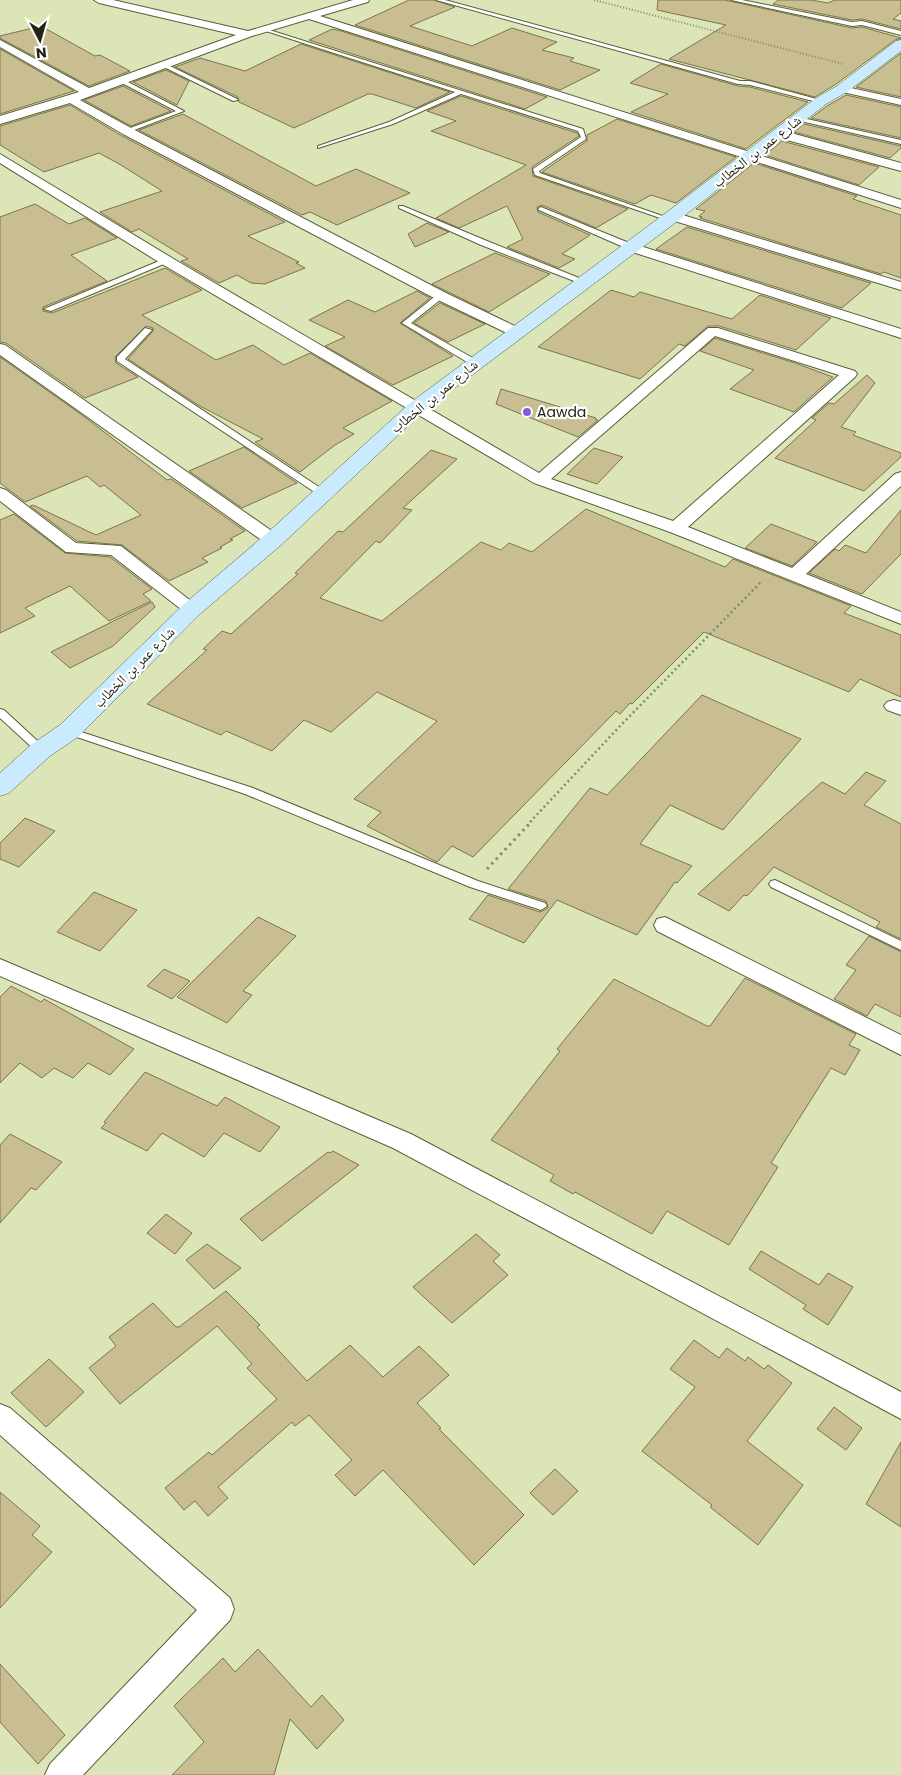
<svg xmlns="http://www.w3.org/2000/svg" width="901" height="1775" font-family="Poppins,'Noto Naskh Arabic',sans-serif">
<style>
.building{fill:#c8be92;stroke:#7d744a}
.lines{fill:none;stroke-linecap:round;stroke-linejoin:round}
.lane-casing{stroke:#596038;stroke-width:2}
.street-casing{stroke:#596038;stroke-width:2}
.secondary-casing{stroke:#596038;stroke-width:1}
.path-far2{stroke:#848b6b;stroke-width:2;stroke-dasharray:1 2;stroke-linecap:butt}
.path-far1{stroke:#848b6b;stroke-width:2.5;stroke-dasharray:2 3;stroke-linecap:butt}
.path{stroke:#848b6b;stroke-width:3;stroke-dasharray:2.5 4;stroke-linecap:butt}
.lane{fill:#fff;fill-rule:evenodd}
.street{fill:#fff;fill-rule:evenodd}
.secondary{fill:#caebfd;fill-rule:evenodd}
.poi-dot{fill:#885cd6;stroke:#fff;stroke-width:2}
.labels{text-anchor:middle;dominant-baseline:central;stroke-width:4.5;stroke-linejoin:round;paint-order:stroke}
.far-street-label{font-size:14px;fill:#212514;stroke:#fff}
.far-poi-label{font-size:14px;fill:#212514;stroke:#fff;text-anchor:start}
</style>
<rect width="100%" height="100%" fill="#dce5b8"/>
<g class="building">
<polygon points="409,0 434,0 455,7 410,26 472,46 512,28 557,42 542,50 574,58 570,61 600,70 560,90 355,25"/>
<polygon points="658,0 725,0 852,28 862,27 901,38 895,40 836,84 815,97 669,59 726,25 657,10"/>
<polygon points="778,0 811,0 828,3 835,0 901,0 901,13 893,19 901,21 901,29 862,19 852,20 773,4"/>
<polygon points="41,26 95,56 100,55 130,71 89,86 0,38 0,36"/>
<polygon points="332,29 341,31 547,97 525,109 309,40"/>
<polygon points="301,44 450,92 416,108 372,94 368,94 294,128 239,102 238,97 175,67 200,58 245,71"/>
<polygon points="0,49 74,91 0,114"/>
<polygon points="901,53 901,97 856,87"/>
<polygon points="661,64 738,86 750,87 808,102 746,149 631,112 668,94 630,83"/>
<polygon points="166,70 189,81 177,105 133,82"/>
<polygon points="123,86 171,111 131,126 84,100"/>
<polygon points="846,95 901,107 901,138 811,118 827,106"/>
<polygon points="461,96 577,133 579,136 532,167 533,176 628,209 596,228 542,205 537,207 538,212 590,235 562,254 575,259 559,268 507,247 523,239 507,206 459,228 436,218 526,165 431,131 456,121 427,111"/>
<polygon points="70,105 122,136 285,222 248,236 299,262 296,263 305,268 265,284 251,283 237,275 219,283 181,261 188,259 139,229 132,232 100,212 162,191 121,165 99,153 44,172 0,145 0,126"/>
<polygon points="183,114 316,186 356,169 410,193 337,225 310,212 302,215 139,130"/>
<polygon points="617,119 736,157 676,203 651,195 635,204 542,172 587,141 587,135"/>
<polygon points="804,124 901,146 901,148 890,158 794,132"/>
<polygon points="782,141 879,167 859,185 765,155"/>
<polygon points="754,163 857,196 853,199 901,215 901,278 884,272 881,274 700,218 702,217 699,216 705,211 696,209"/>
<polygon points="35,204 69,224 85,218 117,238 71,255 107,281 43,307 43,311 52,313 165,268 202,290 142,315 216,360 253,345 284,365 310,353 392,401 343,428 354,434 335,445 300,472 255,442 263,439 198,405 128,359 153,331 153,328 146,326 115,357 116,363 138,377 85,398 6,343 0,342 0,217"/>
<polygon points="427,223 449,232 415,247 408,234"/>
<polygon points="687,227 871,283 842,308 656,249"/>
<polygon points="495,253 550,274 489,312 432,284"/>
<polygon points="611,290 634,297 640,292 732,319 760,295 831,318 796,350 719,326 708,326 685,346 679,344 640,379 538,347"/>
<polygon points="417,291 430,298 400,323 453,356 393,385 325,346 345,337 309,320 348,300 375,312"/>
<polygon points="440,303 485,324 448,342 414,323"/>
<polygon points="715,338 795,363 833,377 794,412 730,389 754,370 700,351"/>
<polygon points="0,357 82,415 167,480 171,479 245,531 230,539 233,540 220,547 222,548 202,558 208,562 169,581 122,545 77,541 30,506 33,505 96,535 141,515 104,485 100,487 87,476 25,502 0,483"/>
<polygon points="867,375 875,383 841,427 856,432 853,435 901,453 901,457 864,491 775,458 816,420 812,418 829,403 834,404"/>
<polygon points="501,389 596,418 595,419 598,420 578,437 496,404"/>
<polygon points="244,447 297,483 242,508 189,471"/>
<polygon points="594,448 623,457 597,484 567,474"/>
<polygon points="431,450 457,459 403,508 412,510 380,543 376,541 320,598 382,621 481,542 501,550 509,543 532,552 586,509 725,567 733,559 851,606 844,613 901,635 901,697 860,679 849,692 704,632 632,704 630,703 620,714 616,711 473,857 452,846 437,862 367,826 381,812 354,799 437,721 377,692 331,732 304,720 272,751 226,731 221,735 147,704 207,650 203,649 222,631 231,634 298,574 295,573 338,531 343,532"/>
<polygon points="901,510 901,554 862,594 809,573 835,549 839,551 845,545 866,553"/>
<polygon points="14,514 65,553 110,557 152,589 143,594 151,601 109,621 70,586 25,608 35,616 0,633 0,520"/>
<polygon points="771,524 817,542 792,566 745,548"/>
<polygon points="152,602 155,607 113,646 70,668 51,652"/>
<polygon points="702,695 801,739 723,830 670,805 640,844 692,866 677,883 675,882 637,935 557,900 524,943 469,919 488,895 540,912 548,908 546,901 508,889 590,788 607,795"/>
<polygon points="866,772 886,781 864,805 901,824 901,939 876,927 880,922 774,867 747,896 744,895 729,911 698,894 822,782 845,794"/>
<polygon points="25,818 55,831 19,867 0,859 0,843"/>
<polygon points="94,892 137,910 100,951 57,932"/>
<polygon points="258,917 296,936 243,991 252,995 227,1023 177,997"/>
<polygon points="869,936 901,952 901,1017 875,1004 867,1016 834,999 856,970 846,965"/>
<polygon points="164,969 190,981 172,999 147,986"/>
<polygon points="745,978 856,1034 849,1045 860,1050 845,1075 831,1068 771,1163 778,1167 729,1245 667,1211 652,1234 575,1192 573,1194 550,1181 554,1175 491,1140 560,1051 557,1049 614,979 707,1026 710,1026"/>
<polygon points="11,986 41,1002 44,999 134,1049 110,1075 88,1063 73,1078 54,1068 42,1078 20,1063 0,1083 0,997"/>
<polygon points="145,1072 217,1106 225,1097 280,1127 260,1152 224,1133 204,1157 162,1133 147,1151 101,1128 106,1123 104,1122"/>
<polygon points="10,1134 62,1162 36,1190 31,1188 0,1223 0,1145"/>
<polygon points="333,1151 359,1165 262,1241 240,1219 328,1152 330,1153"/>
<polygon points="166,1214 192,1233 175,1254 147,1233"/>
<polygon points="476,1234 500,1255 493,1261 508,1275 452,1323 413,1287"/>
<polygon points="207,1244 241,1268 214,1289 186,1260"/>
<polygon points="761,1251 819,1285 828,1273 853,1287 828,1325 803,1309 806,1305 749,1269"/>
<polygon points="226,1291 260,1325 257,1327 307,1381 350,1345 383,1377 419,1346 449,1375 417,1403 441,1428 439,1429 524,1515 474,1565 383,1470 355,1496 335,1475 352,1460 309,1415 295,1426 292,1422 218,1487 228,1498 208,1516 195,1501 184,1510 165,1488 209,1452 212,1455 277,1399 247,1368 252,1364 217,1326 120,1404 89,1368 116,1346 109,1337 153,1303 176,1327 179,1327"/>
<polygon points="694,1340 719,1358 727,1348 745,1361 748,1357 764,1369 768,1365 792,1383 747,1441 803,1485 758,1545 710,1507 712,1505 642,1451 695,1387 670,1369"/>
<polygon points="49,1359 84,1392 46,1427 11,1393"/>
<polygon points="834,1407 862,1428 846,1450 817,1429"/>
<polygon points="901,1442 901,1527 866,1504"/>
<polygon points="555,1469 578,1491 553,1515 530,1493"/>
<polygon points="0,1492 40,1526 32,1535 52,1552 0,1608"/>
<polygon points="258,1649 311,1707 322,1695 344,1720 317,1749 290,1719 274,1775 172,1775 204,1742 174,1706 223,1658 235,1672"/>
<polygon points="0,1664 65,1735 38,1764 0,1722"/>
</g>
<g class="lines">
<defs>
<g id="lane">
<polygon points="436,0 445,0 740,81 750,81 824,101 821,103 750,85 738,84"/>
<polygon points="731,0 742,0 852,22 862,21 901,31 901,35 862,25 852,26"/>
<polygon points="263,28 583,129 586,139 539,171 540,173 671,219 666,220 535,175 533,169 581,137 578,131 461,94 393,124 318,148 318,146 389,122 455,92 263,30"/>
<polygon points="164,63 237,99 238,100 233,101 162,66 161,65"/>
<polygon points="120,80 124,80 184,111 129,132 125,132 125,130 176,111 120,82"/>
<polygon points="798,117 901,140 901,144 796,120 796,118"/>
<polygon points="399,206 403,206 487,241 589,282 582,284 481,245 399,208"/>
<polygon points="541,207 634,245 635,247 628,249 539,210 538,209"/>
<polygon points="164,259 171,261 51,311 44,309"/>
<polygon points="438,294 445,296 411,323 478,361 478,365 472,365 402,323"/>
<polygon points="145,328 152,330 125,359 325,491 325,495 319,495 117,361 117,357"/>
<polygon points="0,709 4,710 45,748 46,750 45,752 37,752 0,718"/>
<polygon points="69,728 253,788 478,881 545,903 547,906 541,910 470,887 245,794 65,733 64,731"/>
<polygon points="775,880 901,941 901,950 771,887 769,884 771,881"/>
</g>
<g id="street">
<polygon points="94,0 113,0 248,31 353,0 369,0 368,2 320,16 901,200 901,208 309,19 252,36 80,100 131,128 446,293 521,329 523,332 521,335 511,335 436,299 123,134 70,103 0,124 0,116 79,92 0,47 0,40 89,88 236,35 99,3"/>
<polygon points="842,86 901,99 901,105 838,91 836,89"/>
<polygon points="780,130 901,163 901,171 776,137 774,134"/>
<path d="M0 154 172 258 539 473 708 328H718L855 371 857 374 855 377 688 527 792 568 895 474 901 472V486L806 574 901 612V624L670 532 534 483 162 264 0 163ZM715 336 839 375 673 521 551 479Z"/>
<polygon points="673,212 901,282 901,290 668,219 666,216 668,213"/>
<polygon points="631,243 901,329 901,338 626,250 624,247"/>
<polygon points="0,344 5,345 279,536 281,540 279,544 267,544 0,355"/>
<polygon points="0,488 6,490 76,543 121,546 201,609 198,613 192,614 186,613 111,555 66,552 0,501"/>
<polygon points="894,700 901,702 901,715 887,710 884,706 887,702"/>
<polygon points="665,917 901,1035 901,1055 657,931 654,925 657,919"/>
<polygon points="0,959 411,1134 901,1392 901,1419 393,1148 0,976"/>
<polygon points="0,1404 10,1408 230,1598 234,1609 230,1620 83,1775 45,1775 50,1764 197,1610 0,1435"/>
</g>
<polygon id="secondary" points="901,40 901,51 847,92 826,104 679,220 424,411 281,545 200,614 78,737 50,756 9,793 0,796 0,773 32,744 60,725 184,604 265,535 410,403 667,212 816,98 837,86 896,41"/>
</defs>
<use href="#lane" class="lane-casing"/>
<use href="#street" class="street-casing"/>
<use href="#secondary" class="secondary-casing"/>
<polyline class="path-far2" points="594,0 843,64"/>
<polyline class="path-far1" points="530,822 622,724 761,582"/>
<polyline class="path" points="487,869 532,821"/>
<use href="#lane" class="lane"/>
<use href="#street" class="street"/>
<use href="#secondary" class="secondary"/>
</g>
<circle class="poi-dot" cx="527" cy="412" r="5"/>
<g class="labels">
<g class="far-street-label">
<text transform="translate(757 151) rotate(-38)">شارع عمر بن الخطاب</text>
<text transform="translate(434 396) rotate(-39)">شارع عمر بن الخطاب</text>
<text transform="translate(134 667) rotate(-45)">شارع عمر بن الخطاب</text>
</g>
<g class="far-poi-label">
<text x="537" y="412">Aawda</text>
</g>
</g>
<g transform="translate(40 40) rotate(174)" stroke="#ffffff" stroke-width="4" paint-order="stroke">
<path d="M0-4L9 19L0 12L-9 19Z" fill="#212514"/>
<text y="-8" font-size="14" font-weight="bold" text-anchor="middle" fill="#212514">N</text>
</g>
</svg>
